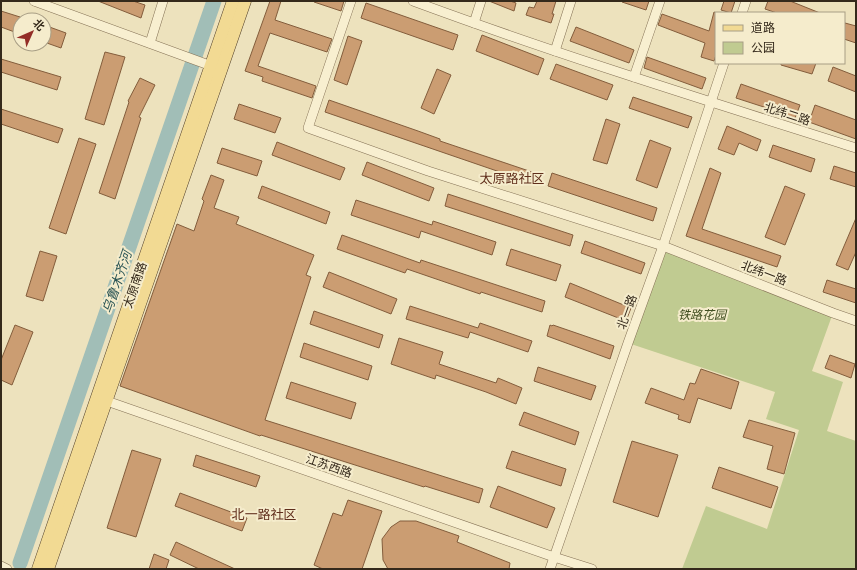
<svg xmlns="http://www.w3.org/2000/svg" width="857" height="570" font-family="'Crimson Pro','Noto Sans SC',serif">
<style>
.green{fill:#c0cb91}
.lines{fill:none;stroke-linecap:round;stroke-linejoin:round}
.river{stroke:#a1beb7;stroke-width:15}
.building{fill:#cb9d72;stroke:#835d3c}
.minor-casing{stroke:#857256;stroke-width:10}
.major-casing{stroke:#52402b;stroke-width:13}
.minor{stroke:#f8efd0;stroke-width:9}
.major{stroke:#f2da93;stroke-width:12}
.labels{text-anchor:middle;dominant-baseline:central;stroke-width:4;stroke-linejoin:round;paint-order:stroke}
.street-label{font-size:12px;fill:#34291b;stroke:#f5eccc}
.park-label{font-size:12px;font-style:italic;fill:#425022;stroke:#f5eccc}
.neighbourhood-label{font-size:13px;fill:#602e1b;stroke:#f5eccc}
.water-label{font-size:13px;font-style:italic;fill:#2a5454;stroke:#f5eccc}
</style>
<rect width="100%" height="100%" fill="#ede2bd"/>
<polygon class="green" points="663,246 833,313 812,371 843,382 827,431 856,441 856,569 682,569 706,506 767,529 799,430 766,419 775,392 628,343"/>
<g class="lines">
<polyline class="river" points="20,563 214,1"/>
</g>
<g class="building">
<polygon points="98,1 133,1 145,5 141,18"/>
<polygon points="270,1 281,1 275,20 332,39 327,52 270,33 258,66 316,86 312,98 262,81 263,77 245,71"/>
<polygon points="315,1 344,1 341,11 314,2"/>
<polygon points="489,1 510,1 516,3 514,11"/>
<polygon points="537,1 556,1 552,14 554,14 551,23 526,15 529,7 534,8"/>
<polygon points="622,1 649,1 646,10 622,2"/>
<polygon points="724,1 735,1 731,13 721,10"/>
<polygon points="768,1 790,1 820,13 777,13 765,9"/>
<polygon points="366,3 458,35 453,50 361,18"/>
<polygon points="1,11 20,17 20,34 1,27"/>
<polygon points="714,12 716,13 716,55 714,61 701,57 705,43 658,25 662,14 709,31"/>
<polygon points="845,23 856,26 856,43 844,39 844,27"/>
<polygon points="44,25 66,33 61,48 44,42"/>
<polygon points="576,27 634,50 629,63 570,41"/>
<polygon points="482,35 544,59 538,75 476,51"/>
<polygon points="348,36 362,41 347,85 334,80"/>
<polygon points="105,52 125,57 104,125 85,119"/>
<polygon points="647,57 706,78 702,89 644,68"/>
<polygon points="1,59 61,77 57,90 1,72"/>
<polygon points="781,63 816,63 812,74 781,65"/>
<polygon points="556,64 613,85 607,100 550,79"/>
<polygon points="833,67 856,76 856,92 828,81"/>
<polygon points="437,69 451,75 434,114 421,108"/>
<polygon points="140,78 155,85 139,117 141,118 115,199 99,193 129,102 128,101"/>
<polygon points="741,84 800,105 795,118 783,114 785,109 775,106 773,110 736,98"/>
<polygon points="633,97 692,117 688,128 629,108"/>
<polygon points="329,100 418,131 440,139 440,141 535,173 532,183 325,112"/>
<polygon points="239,104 281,118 275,133 234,119"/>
<polygon points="815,105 856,120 856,139 809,122"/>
<polygon points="1,109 63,129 58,143 1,124"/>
<polygon points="606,119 620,124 607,164 593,160"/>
<polygon points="727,126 761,140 757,151 739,143 734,155 718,149"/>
<polygon points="79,138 96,144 66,234 49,228"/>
<polygon points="650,140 671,148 657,188 636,180"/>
<polygon points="277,142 345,168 340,180 272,155"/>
<polygon points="773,145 815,159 811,172 769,157"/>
<polygon points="222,148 262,161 257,176 217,163"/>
<polygon points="367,162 434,188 429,201 362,175"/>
<polygon points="834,166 856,173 856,187 830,179"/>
<polygon points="710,168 721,173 702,229 781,256 777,267 686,236"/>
<polygon points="552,173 657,208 653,221 548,186"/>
<polygon points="211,175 224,180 214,208 239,217 236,224 314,255 306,275 311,277 265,420 483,489 479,503 425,486 424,487 261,435 260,436 120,386 177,224 194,231 204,201 202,199"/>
<polygon points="262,186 330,212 326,224 258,198"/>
<polygon points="785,186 805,194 785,245 765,237"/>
<polygon points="448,194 573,235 570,246 445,206"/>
<polygon points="356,200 432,225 433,221 496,242 492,255 421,231 419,238 351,215"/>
<polygon points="856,218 856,252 848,270 836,265"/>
<polygon points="342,235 420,263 421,260 545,301 542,312 481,292 480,294 407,269 405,273 337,249"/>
<polygon points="585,241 645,263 641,274 581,253"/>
<polygon points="511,249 561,265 556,281 506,265"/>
<polygon points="40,251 57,256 43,301 26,296"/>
<polygon points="329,272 397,299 391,314 323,287"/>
<polygon points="827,280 856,289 856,303 823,292"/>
<polygon points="570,283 631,308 626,321 565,297"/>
<polygon points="410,306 478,328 480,323 532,341 528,352 470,332 468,338 406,319"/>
<polygon points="314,311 383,335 379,348 310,324"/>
<polygon points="15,325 33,332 12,385 1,380 1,360"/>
<polygon points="550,325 552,326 553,325 614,346 610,359 547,336"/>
<polygon points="399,338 443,352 439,364 496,383 498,378 522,388 516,404 486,392 436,375 435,379 391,364"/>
<polygon points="304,343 372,366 368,380 300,357"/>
<polygon points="830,355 855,364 851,378 825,368"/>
<polygon points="538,367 596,386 591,400 534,381"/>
<polygon points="701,369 739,382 731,409 698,398 690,423 678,419 679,415 645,403 651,388 684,400 690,383 695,384"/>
<polygon points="291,382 356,403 351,419 286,398"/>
<polygon points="524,412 579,432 575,445 519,425"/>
<polygon points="749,420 795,433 784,474 767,469 773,446 743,437"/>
<polygon points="632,441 678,455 658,517 613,502"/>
<polygon points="132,450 161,459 136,537 107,528"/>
<polygon points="512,451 566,469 561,486 506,468"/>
<polygon points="196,455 260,476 256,487 193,466"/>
<polygon points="719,467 778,487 771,508 712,488"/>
<polygon points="498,486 555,508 547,528 490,507"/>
<polygon points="180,493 247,518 242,531 175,506"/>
<polygon points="348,500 382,511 362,569 323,569 314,565 333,513 342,516"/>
<polygon points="400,521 416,521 459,536 457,542 510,563 509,569 388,569 383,560 382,539 391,527"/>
<polygon points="176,542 235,569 199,569 170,555"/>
<polygon points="154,554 169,560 166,569 149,569"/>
</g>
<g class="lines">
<defs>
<g id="minor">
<polyline points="34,1 217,68"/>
<polyline points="351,1 308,128 428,171 663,246 833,313 856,321"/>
<path d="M413 1C559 55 708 101 856 148"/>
<polyline points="742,13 746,1"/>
<polyline points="474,23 481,1"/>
<polyline points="150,43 163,1"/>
<polyline points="555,51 571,1"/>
<polyline points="634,77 660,1"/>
<polyline points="101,399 554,557 592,569"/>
<polyline points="1,566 7,569"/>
<polyline points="550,569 628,343 663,246 724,63"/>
</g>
<g id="major">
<polyline points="38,569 233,1"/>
<polyline points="48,569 245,1"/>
</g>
</defs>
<use href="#minor" class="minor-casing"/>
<use href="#major" class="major-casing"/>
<use href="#minor" class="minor"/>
<use href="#major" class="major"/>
</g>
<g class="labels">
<g class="street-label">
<text transform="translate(787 114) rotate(18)">北纬二路</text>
<text transform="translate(764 273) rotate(21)">北纬一路</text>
<text transform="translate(135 285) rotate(-71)">太原南路</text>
<text transform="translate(627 312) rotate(-70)">北一路</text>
<text transform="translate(329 466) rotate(19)">江苏西路</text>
</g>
<g class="park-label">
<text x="702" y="315">铁路花园</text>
</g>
<g class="neighbourhood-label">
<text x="512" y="178">太原路社区</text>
<text x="264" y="514">北一路社区</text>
</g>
<g class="water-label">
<text transform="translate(117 282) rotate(-71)">乌鲁木齐河</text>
</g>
</g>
<rect width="857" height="570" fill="none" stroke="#34291b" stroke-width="4"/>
<rect x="715" y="12" width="130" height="52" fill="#f5eccc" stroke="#a89e85"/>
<rect x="723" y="25" width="20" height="6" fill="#f2da93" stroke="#a89e85"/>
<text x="751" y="32" font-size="12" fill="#34291b">道路</text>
<rect x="723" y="42" width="20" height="12" fill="#c0cb91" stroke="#a89e85"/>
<text x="751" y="52" font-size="12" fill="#34291b">公园</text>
<g transform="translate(32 32) rotate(45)"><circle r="19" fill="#f5eccc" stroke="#a89e85"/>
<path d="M0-3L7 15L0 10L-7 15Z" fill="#932d27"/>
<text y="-6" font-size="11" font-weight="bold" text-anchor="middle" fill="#34291b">北</text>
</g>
</svg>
